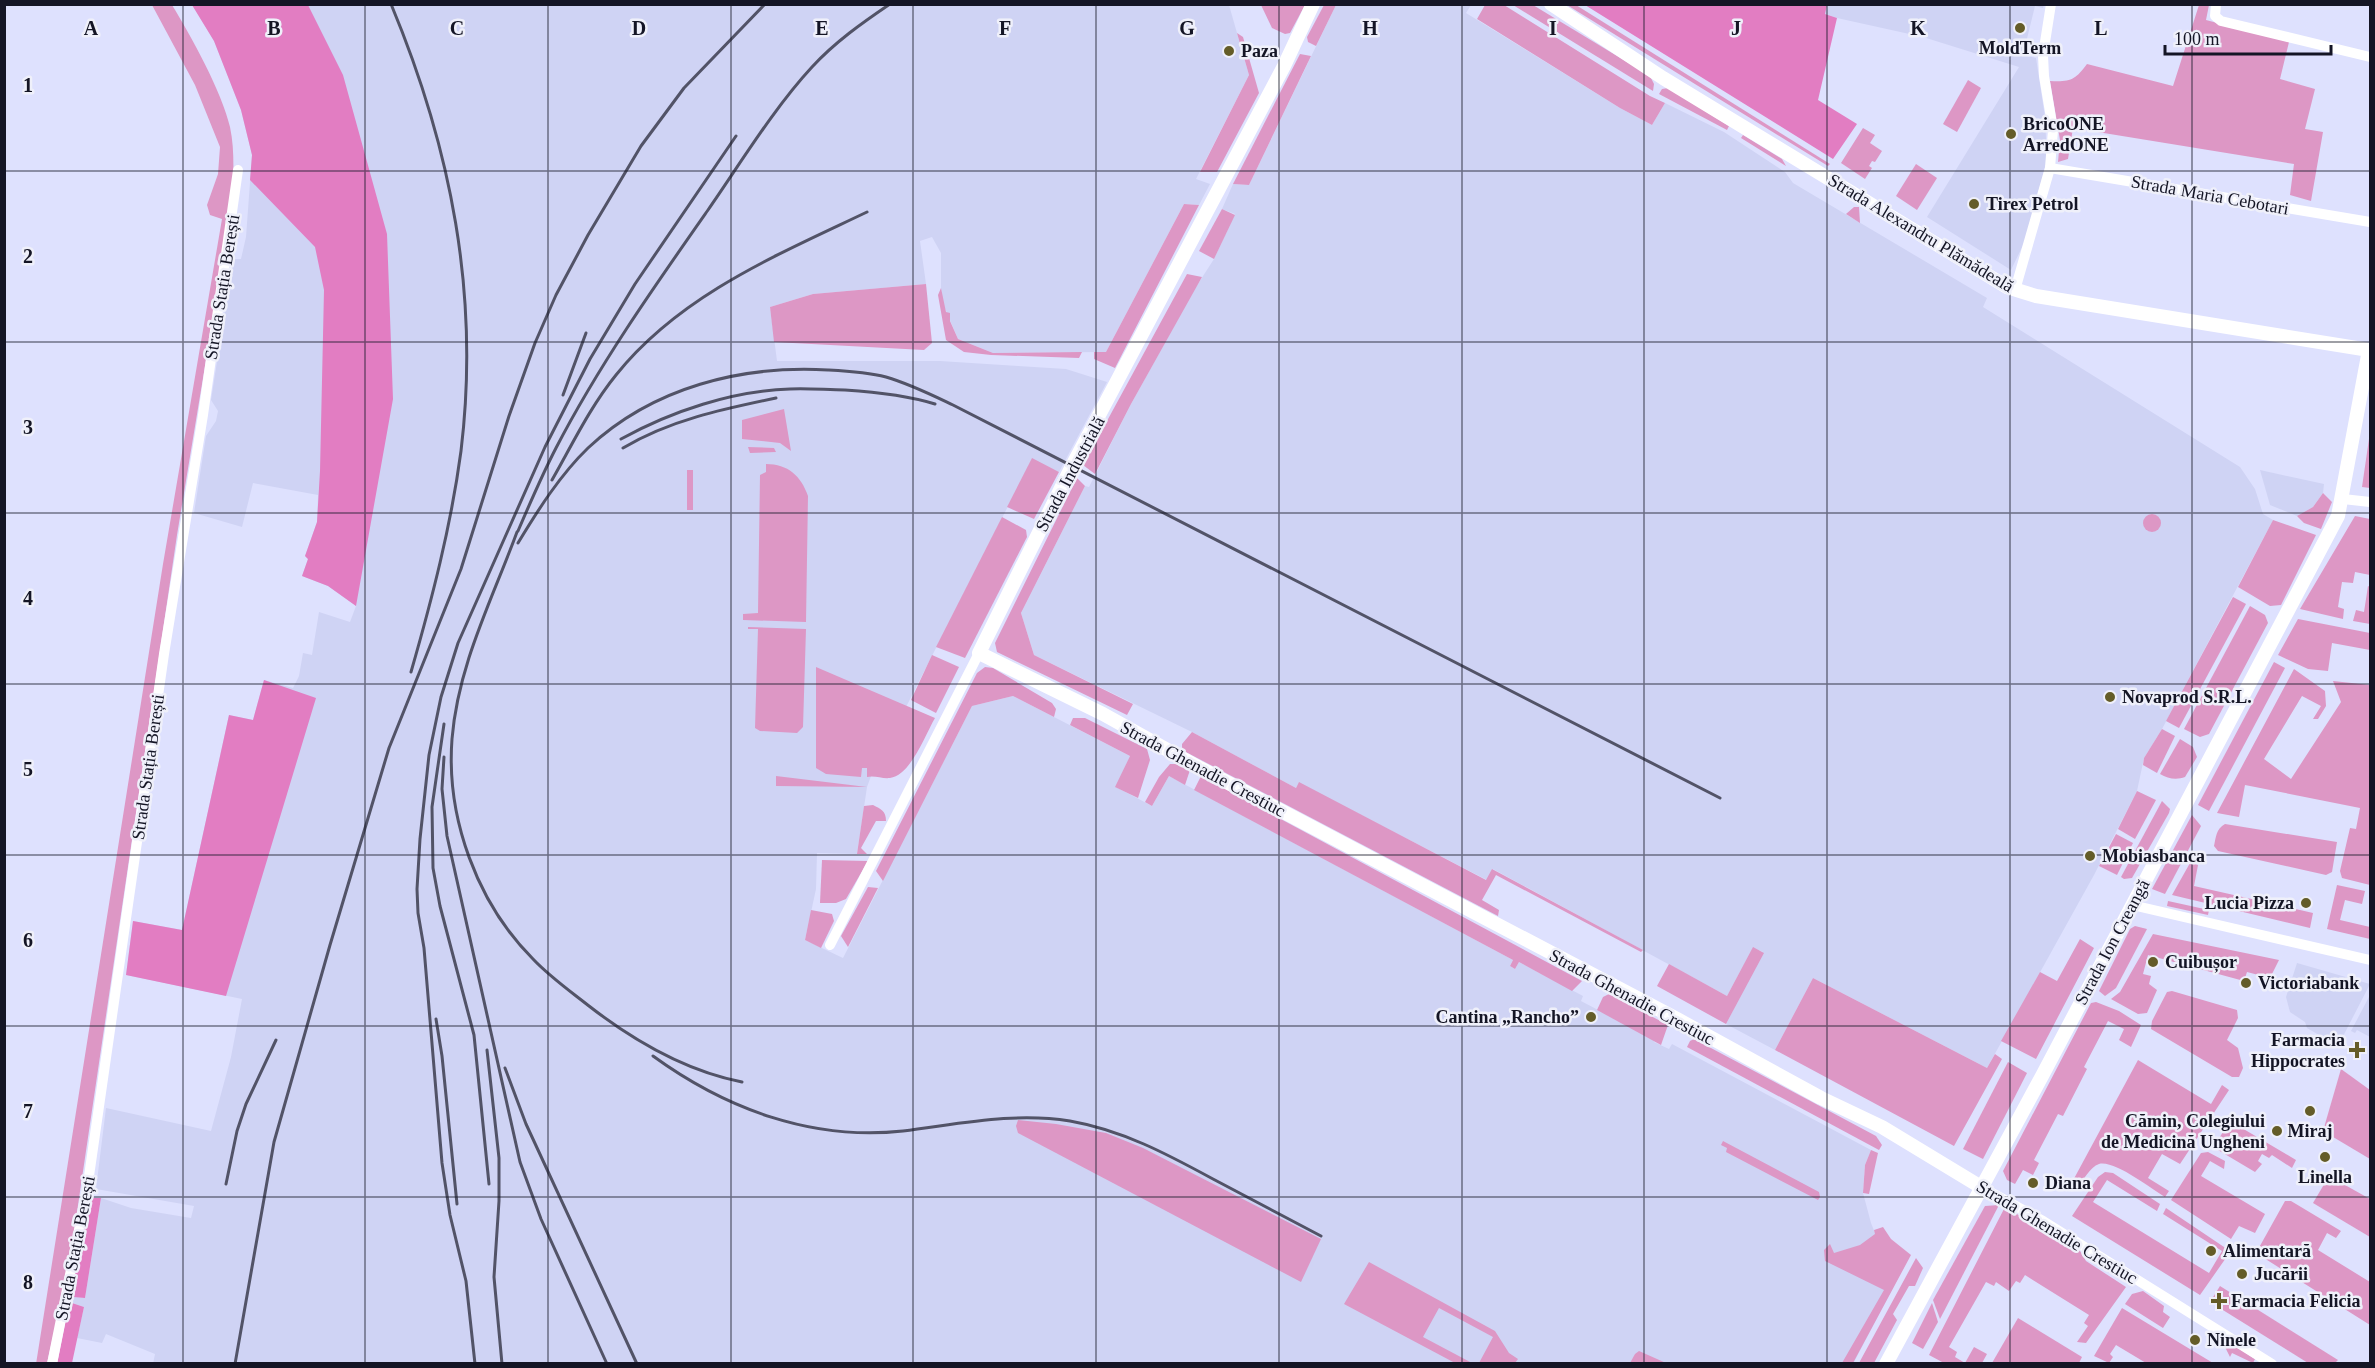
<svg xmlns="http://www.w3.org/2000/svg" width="2375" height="1368" font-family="'Times New Roman',serif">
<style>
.built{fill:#cfd3f4}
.green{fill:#dd97c5}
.forest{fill:#e27dc2}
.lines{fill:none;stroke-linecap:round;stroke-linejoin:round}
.minor{stroke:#fff;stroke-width:10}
.tertiary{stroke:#fff;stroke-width:14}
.rail{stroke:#525367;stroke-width:3}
.grid{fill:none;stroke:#141525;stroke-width:1.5;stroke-opacity:0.55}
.poi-dot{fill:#645c28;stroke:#eff0fa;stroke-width:2}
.labels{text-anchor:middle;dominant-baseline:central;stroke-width:5;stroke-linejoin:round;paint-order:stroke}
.poi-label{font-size:18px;font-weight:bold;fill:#141525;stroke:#eff0fa;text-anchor:start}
.street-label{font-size:18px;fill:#141525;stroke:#eff0fa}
.grid-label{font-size:20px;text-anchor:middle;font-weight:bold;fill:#141525;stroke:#eff0fa;stroke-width:5;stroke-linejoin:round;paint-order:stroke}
</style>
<rect width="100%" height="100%" fill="#dee1fe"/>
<g class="built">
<polygon points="192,4 1229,5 1249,75 1196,179 1210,184 1199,205 1184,204 1106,352 993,353 958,339 943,304 941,288 941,253 932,237 920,241 926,284 813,294 770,307 777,361 940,361 1018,366 1066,369 1107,382 1059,472 1032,459 871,776 867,787 857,854 817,853 816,889 805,940 843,958 972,706 1013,696 1130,756 1116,787 1152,806 1169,776 1513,960 1510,966 1515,969 1519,962 1583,996 1581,1001 1655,1040 1654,1042 1669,1049 1672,1044 1871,1150 1865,1165 1863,1193 1871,1223 1875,1233 1906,1263 1853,1364 153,1364 155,1354 106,1334 102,1343 77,1338 84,1307 72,1303 73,1297 85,1298 101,1198 131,1208 191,1218 194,1206 96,1189 106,1108 211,1131 231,1057 242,999 126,975 133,921 182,930 229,715 253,720 264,680 293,688 299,676 303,653 312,655 319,612 350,622 356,606 328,586 302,576 308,559 305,556 317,522 318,495 253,483 242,527 194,513 206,436 216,421 218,411 211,400 233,259 241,259 246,237 252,155 241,110 214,41"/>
<polygon points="1827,4 2044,5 2043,8 2035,6 2023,55 2036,58 2045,117 2047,160 2025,241 2011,270 1927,217 2019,67 1923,37 1837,18 1825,14"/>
<polygon points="1336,5 1471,5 1466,13 1620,108 1652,125 1665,103 1724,132 1785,172 1793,183 1987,298 1983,307 2240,467 2255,489 2263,514 2273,520 2162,729 2144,758 2137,791 2094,875 1987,1068 1813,978 1775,1050 1726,1024 1763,952 1753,948 1727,996 1493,869 1487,880 1299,783 1296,788 1192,732 1034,655 1021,613 1085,486 1089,487 1131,404 1194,290 1214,259 1235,214 1222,209 1233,184 1249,185"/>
<polygon points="2260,470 2324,484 2323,493 2313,507 2297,516 2270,505"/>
<polygon points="2297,963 2370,984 2338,1046 2307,1028 2305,1022 2290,1012 2286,997"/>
<polygon points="2370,995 2370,1037 2357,1030 2355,1033 2351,1031"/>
</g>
<g class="green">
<path d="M152 5H172C191 36 222 92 230 127 235 150 233 174 233 197L177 535 69 1266 47 1363 36 1364 163 564 222 219 210 215 207 205 218 174 220 147 195 85Z"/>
<polygon points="1261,5 1305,5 1290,33 1285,34 1272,28"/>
<polygon points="1324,5 1336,5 1316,46 1308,42 1307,37"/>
<polygon points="1485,5 1504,5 1650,96 1665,103 1652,125 1620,108 1477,19"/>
<polygon points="1513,5 1533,5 1650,76 1654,84 1653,91"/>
<polygon points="1567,5 1576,5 1830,164 1828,166"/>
<path d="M2199 5H2209L2206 20 2289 42 2280 79 2315 89 2305 129 2323 132 2311 201 2290 195 2294 164 2073 128 2068 159 2058 162 2060 140 2050 81C2071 82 2075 80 2087 64L2173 86Z"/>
<polygon points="1237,33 1243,37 1259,93 1217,172 1200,172 1249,75"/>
<polygon points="1300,54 1311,56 1249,185 1233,184"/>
<polygon points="1968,80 1981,88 1957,132 1943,124"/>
<polygon points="1668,88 1729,126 1727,130 1659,94 1662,89"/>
<polygon points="1863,128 1875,135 1870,143 1882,151 1875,162 1872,161 1869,166 1872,168 1865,179 1841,163"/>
<polygon points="1743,135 1782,159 1786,166 1741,138"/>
<polygon points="1916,164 1937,178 1917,210 1896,196"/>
<polygon points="1184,204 1199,205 1115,368 1094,359 1094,352 1106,352"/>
<polygon points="1854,207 1859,207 1860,223 1846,214"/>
<polygon points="1222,209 1235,215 1214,259 1199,251"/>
<polygon points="1187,274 1202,277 1131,404 1095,474 1083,465"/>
<polygon points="926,284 932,343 924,350 774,342 770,307 813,294"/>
<polygon points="941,288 946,312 950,313 950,321 958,339 993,353 1082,352 1079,358 991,355 964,352 946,340 938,295"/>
<polygon points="784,409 791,451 780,443 742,439 742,420"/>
<polygon points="2370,432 2370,488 2362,487"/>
<polygon points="748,447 774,448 776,452 750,453"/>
<polygon points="1032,458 1059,472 1034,519 1007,507"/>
<path d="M766 464C788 464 801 476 808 496L806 622 743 620V614L758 613 760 475 766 472Z"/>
<rect x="687" y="470" width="6" height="40"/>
<polygon points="1077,478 1085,486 1021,613 1034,655 1133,704 1127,715 997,652 995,643"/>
<polygon points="2323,493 2332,502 2321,529 2304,523 2297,516 2313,507"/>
<circle cx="2152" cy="523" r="9"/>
<polygon points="2355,516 2370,519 2370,575 2355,572 2353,583 2342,582 2338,607 2344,609 2343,619 2300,609"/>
<polygon points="1002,517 1026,530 1027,537 965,658 936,647"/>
<polygon points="2273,520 2316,535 2281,605 2270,606 2238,587"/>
<polygon points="2368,586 2370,587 2370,624 2353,621 2356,610 2364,612"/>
<polygon points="2233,597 2246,604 2179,728 2166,721"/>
<polygon points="2250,606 2265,615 2268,623 2209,734 2200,737 2184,729"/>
<polygon points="2298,619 2370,633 2370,650 2332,643 2328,671 2308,669 2278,655"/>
<polygon points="748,627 806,629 803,727 797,733 760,731 755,728 758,629 748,629"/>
<polygon points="932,655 959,667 936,713 911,700"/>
<polygon points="2274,662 2285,668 2209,811 2198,805"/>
<path d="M816 667 935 718C925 735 911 775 890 778 882 779 875 775 867 777V768H862L861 777 826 774 816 768Z"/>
<polygon points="985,667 993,668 1052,703 1056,709 1054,717 1013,696 972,706 883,881 876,871 977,673"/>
<polygon points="2294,669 2325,691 2326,706 2318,719 2313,719 2321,706 2302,696 2264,759 2291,779 2341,702 2333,681 2370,685 2370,885 2342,878 2340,871 2350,828 2356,829 2360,808 2245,785 2239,817 2217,813"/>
<polygon points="1073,718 1085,718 1147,749 1150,760 1138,798 1115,787 1130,756 1070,725"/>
<polygon points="2162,729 2175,736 2157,773 2143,765 2144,758"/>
<polygon points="1192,732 1296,788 1299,782 1486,880 1492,869 1643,950 1641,952 1496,875 1482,900 1499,910 1498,916 1182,750 1182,744"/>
<path d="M2180 739 2193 747 2197 757 2185 777C2177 780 2168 779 2160 774Z"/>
<polygon points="1170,764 1179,764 1190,770 1185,785 1169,776 1152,806 1145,802 1159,777"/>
<polygon points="776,776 867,787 776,786"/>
<polygon points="1201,776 1582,981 1572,991 1519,962 1515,969 1510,966 1513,960 1194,790"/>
<polygon points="2137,791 2156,800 2135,839 2118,829"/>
<polygon points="2162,801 2170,809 2169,813 2132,878 2124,879 2121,877"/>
<path d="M873 805C881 809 886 811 886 821H876L861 848 867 854H857L864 806Z"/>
<polygon points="2192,815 2201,826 2165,894 2152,889"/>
<path d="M2225 824 2337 842 2332 872 2326 875 2218 851 2214 846C2216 837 2216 829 2225 824Z"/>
<polygon points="2116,834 2133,843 2117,875 2099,866"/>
<polygon points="822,860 868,861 846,899 836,903 820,903"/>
<polygon points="2190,863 2198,865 2194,886 2313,913 2310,928 2172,895"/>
<polygon points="2337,885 2365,891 2362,904 2345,900 2340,920 2370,927 2370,939 2327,929"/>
<polygon points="868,887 878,888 848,947 841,936"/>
<polygon points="2168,901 2209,910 2208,915 2167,906"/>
<polygon points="811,910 832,914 834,921 821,948 805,940"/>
<polygon points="2135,926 2147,929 2116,988 2105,996 2099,991 2130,929"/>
<polygon points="2153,934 2279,960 2270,978 2247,972 2244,981 2148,955 2143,974 2151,976 2149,984 2157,990 2147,1013 2138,1014 2111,999 2120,992"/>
<polygon points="2080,939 2094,948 2036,1059 2001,1041 2040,972 2057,981"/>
<polygon points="1753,947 1764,953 1726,1024 1657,986 1669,964 1727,996"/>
<polygon points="1813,978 1987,1068 1995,1054 2002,1059 1954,1146 1775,1050"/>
<polygon points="2172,991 2237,1010 2238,1018 2227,1040 2238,1048 2243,1068 2239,1077 2232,1077 2151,1029 2152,1021 2167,992"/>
<polygon points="1609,994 1668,1025 1661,1045 1597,1010 1603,997"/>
<polygon points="2096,1002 2119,1011 2141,1025 2131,1047 2119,1040 2124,1029 2108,1021 2084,1067 2087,1069 2063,1116 2058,1114 2034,1160 2039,1163 2033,1175 2023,1170 2015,1184 2007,1180 2003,1171 2091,1003"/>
<polygon points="1694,1039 1876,1136 1882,1145 1879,1150 1687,1047 1690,1041"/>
<path d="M2138 1060 2211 1104 2222 1085 2229 1090 2180 1164 2162 1154 2148 1178 2169 1191 2165 1197C2151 1189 2115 1160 2099 1164 2090 1167 2083 1181 2077 1188L2073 1189 2070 1186Z"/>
<polygon points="2008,1062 2027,1073 1983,1159 1963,1149"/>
<polygon points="2341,1069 2370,1090 2370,1159 2323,1131"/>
<polygon points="1018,1120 1056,1124 1106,1133 1143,1148 1321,1239 1301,1282 1018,1133 1016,1126"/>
<polygon points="2230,1121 2296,1160 2292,1168 2272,1155 2269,1158 2262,1154 2258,1161 2262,1164 2255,1172 2218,1150 2216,1143"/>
<polygon points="1723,1141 1819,1192 1820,1197 1818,1200 1726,1152 1727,1148 1721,1145"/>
<polygon points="1871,1150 1878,1153 1869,1194 1863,1193 1865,1165"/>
<polygon points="2208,1152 2225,1161 2224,1169 2210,1161 2201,1176 2265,1214 2255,1233 2239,1226 2231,1239 2171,1200 2201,1153"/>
<polygon points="2105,1172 2113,1173 2160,1204 2157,1211 2107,1180 2093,1202 2209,1273 2222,1251 2163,1214 2166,1208 2227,1249 2228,1255 2200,1295 2072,1216 2098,1177"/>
<polygon points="2329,1176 2370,1199 2370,1237 2313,1203"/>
<polygon points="2285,1201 2291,1201 2341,1231 2336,1238 2327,1233 2318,1250 2370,1282 2370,1325 2256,1253"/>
<polygon points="1999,1205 1940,1319 1933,1300 1985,1206"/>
<polygon points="2005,1207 2080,1251 2086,1261 2126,1287 2086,1343 2077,1342 2088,1326 2084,1323 2089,1315 2025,1275 2020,1283 2016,1281 2009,1291 1996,1282 1994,1286 1986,1282 1949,1347 1957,1352 1955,1357 1965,1363 1974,1347 1987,1354 1982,1363 1944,1363 1929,1355"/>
<polygon points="1883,1227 1891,1239 1911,1255 1853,1363 1842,1363 1884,1290 1825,1261 1824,1250 1830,1244 1834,1253 1860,1245 1875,1234 1874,1230"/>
<polygon points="1916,1258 1923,1268 1915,1286 1909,1286 1893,1314 1897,1320 1874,1363 1859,1363"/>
<polygon points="1369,1262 1495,1331 1509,1353 1518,1359 1515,1363 1479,1363 1493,1337 1439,1308 1423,1337 1472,1363 1455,1363 1344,1304"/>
<polygon points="2220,1286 2338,1360 2335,1363 2308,1363 2210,1302"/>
<polygon points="2143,1291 2164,1306 2163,1312 2170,1317 2163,1328 2125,1304 2132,1294"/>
<polygon points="1932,1303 1938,1322 1923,1349 1912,1343"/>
<polygon points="2122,1308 2213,1363 2146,1363 2116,1345 2110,1354 2113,1357 2109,1363 2094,1356"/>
<polygon points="2018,1318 2082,1357 2079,1363 1992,1363"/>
<polygon points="2226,1340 2255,1359 2253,1363 2232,1353 2230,1357 2224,1345"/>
<polygon points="1639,1351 1666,1363 1630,1363 1635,1354"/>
</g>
<g class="forest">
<polygon points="192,5 308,5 343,75 387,234 393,399 356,606 328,586 302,576 308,559 305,556 317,522 320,471 324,290 315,247 250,180 252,155 241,110 214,41"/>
<polygon points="1585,5 1827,5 1825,14 1837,18 1818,100 1857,124 1833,159"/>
<polygon points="264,680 316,698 226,996 126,975 133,921 182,930 229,715 253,720"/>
<polygon points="90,1198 101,1198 85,1298 73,1297 72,1303 84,1307 72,1363 57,1364"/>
</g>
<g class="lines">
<g class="minor">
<polyline points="2216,4 2215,16 2221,21 2370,57"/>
<polyline points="2050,168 2370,222"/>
<polyline points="2015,290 2050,168 2053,130 2044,76 2043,55 2051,4"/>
<polyline points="2343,499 2370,502"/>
<polyline points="2132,905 2370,960"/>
<polyline points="830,945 979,653"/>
<polyline points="1981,1187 2043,1221 2272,1364"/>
<polyline points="52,1364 87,1190 164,654 203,415 238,170"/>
</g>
<g class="tertiary">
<polyline points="1313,4 1284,66 1072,466 979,653 1103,714 1200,768 1677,1019 1821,1098 1882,1127 1981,1187"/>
<polyline points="1551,4 1663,78 2007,287 2036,296 2369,350 2338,516 2042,1076 1886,1364"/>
</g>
<g class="rail">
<path d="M391 4C451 148 480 295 461 451 451 526 432 599 411 672"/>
<polyline points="563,395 586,333"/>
<path d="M621 439C672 411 732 391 790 389 809 388 827 390 845 390 876 392 906 395 935 404"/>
<path d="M623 448C670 420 723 409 776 398"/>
<path d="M552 480C572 445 590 407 616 375 680 295 777 255 867 212"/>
<path d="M518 531C530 503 542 475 556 448 599 365 654 287 708 210 740 164 774 108 812 67 835 42 862 23 890 4"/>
<path d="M517 532C492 600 458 665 452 739 446 818 477 903 533 959 550 977 570 991 589 1006 634 1041 686 1071 742 1082"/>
<path d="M518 543C538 510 560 475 588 448 653 387 742 365 828 370 847 371 867 372 886 377 910 384 932 395 953 405L1720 798"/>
<polyline points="444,724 432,807 433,868 440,906 474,1035 489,1184"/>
<polyline points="444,757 442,789 447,836 520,1162 541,1219 607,1364"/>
<polyline points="436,1019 442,1056 457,1204"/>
<polyline points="487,1050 499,1158 499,1201 494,1277 502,1364"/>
<path d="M653 1056C726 1109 812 1141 903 1131 960 1124 1013 1112 1070 1121 1122 1130 1167 1154 1213 1179 1249 1198 1285 1217 1321 1236"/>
<polyline points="505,1068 526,1124 637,1364"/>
<polyline points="226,1184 237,1131 246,1104 276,1040"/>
<polyline points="235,1364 274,1142 330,945 389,748 461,569 509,416 535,343 556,295 588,235 641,146 684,88 765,4"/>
<polyline points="475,1364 466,1281 450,1215 442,1163 424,948 418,913 417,889 420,839 429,755 441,697 458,643 545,447 590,359 635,284 736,136"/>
</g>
</g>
<path class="grid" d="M183 4V1364M365 4V1364M548 4V1364M731 4V1364M913 4V1364M1096 4V1364M1279 4V1364M1462 4V1364M1644 4V1364M1827 4V1364M2010 4V1364M2192 4V1364M4 171H2370M4 342H2370M4 513H2370M4 684H2370M4 855H2370M4 1026H2370M4 1197H2370"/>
<g class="poi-dot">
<circle cx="2020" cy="28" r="6"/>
<circle cx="1229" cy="51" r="6"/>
<circle cx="2011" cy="134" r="6"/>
<circle cx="1974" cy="204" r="6"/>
<circle cx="2110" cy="697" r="6"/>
<circle cx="2090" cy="856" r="6"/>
<circle cx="2306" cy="903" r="6"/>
<circle cx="2153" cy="962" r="6"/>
<circle cx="2246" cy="983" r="6"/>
<circle cx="1591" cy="1017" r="6"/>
<path d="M2354 1041h6v6h6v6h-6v6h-6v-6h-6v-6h6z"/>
<circle cx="2310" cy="1111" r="6"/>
<circle cx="2277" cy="1131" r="6"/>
<circle cx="2325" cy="1157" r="6"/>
<circle cx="2033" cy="1183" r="6"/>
<circle cx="2211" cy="1251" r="6"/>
<circle cx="2242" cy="1274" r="6"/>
<path d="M2216 1292h6v6h6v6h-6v6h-6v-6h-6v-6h6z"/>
<circle cx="2195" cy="1340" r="6"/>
</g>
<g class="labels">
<g class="poi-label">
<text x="2020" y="48" text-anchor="middle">MoldTerm</text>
<text x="1241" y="51">Paza</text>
<text x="2023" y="124">BricoONE<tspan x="2023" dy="21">ArredONE</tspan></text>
<text x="1986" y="204">Tirex Petrol</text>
<text x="2122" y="697">Novaprod S.R.L.</text>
<text x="2102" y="856">Mobiasbanca</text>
<text x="2294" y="903" text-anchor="end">Lucia Pizza</text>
<text x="2165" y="962">Cuibușor</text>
<text x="2258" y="983">Victoriabank</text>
<text x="1579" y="1017" text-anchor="end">Cantina „Rancho”</text>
<text x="2345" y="1040" text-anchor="end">Farmacia<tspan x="2345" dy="21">Hippocrates</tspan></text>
<text x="2265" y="1121" text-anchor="end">Cămin, Colegiului<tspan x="2265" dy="21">de Medicină Ungheni</tspan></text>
<text x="2310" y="1131" text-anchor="middle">Miraj</text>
<text x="2325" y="1177" text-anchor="middle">Linella</text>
<text x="2045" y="1183">Diana</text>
<text x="2223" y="1251">Alimentară</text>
<text x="2254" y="1274">Jucării</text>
<text x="2231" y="1301">Farmacia Felicia</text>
<text x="2207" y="1340">Ninele</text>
</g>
<g class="street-label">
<text transform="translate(2210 195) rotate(10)">Strada Maria Cebotari</text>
<text transform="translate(1921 233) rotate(31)">Strada Alexandru Plămădeală</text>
<text transform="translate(222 287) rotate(-81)">Strada Stația Berești</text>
<text transform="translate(1070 474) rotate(-62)">Strada Industrială</text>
<text transform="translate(148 767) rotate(-82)">Strada Stația Berești</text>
<text transform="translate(1203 769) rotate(28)">Strada Ghenadie Crestiuc</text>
<text transform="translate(2112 942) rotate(-62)">Strada Ion Creangă</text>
<text transform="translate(1632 997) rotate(28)">Strada Ghenadie Crestiuc</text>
<text transform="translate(2057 1232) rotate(31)">Strada Ghenadie Crestiuc</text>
<text transform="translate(75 1248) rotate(-79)">Strada Stația Berești</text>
</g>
</g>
<g class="grid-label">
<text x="91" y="35">A</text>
<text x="274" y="35">B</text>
<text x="457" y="35">C</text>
<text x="639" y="35">D</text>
<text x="822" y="35">E</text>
<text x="1005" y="35">F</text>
<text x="1187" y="35">G</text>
<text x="1370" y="35">H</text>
<text x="1553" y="35">I</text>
<text x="1736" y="35">J</text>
<text x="1918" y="35">K</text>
<text x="2101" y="35">L</text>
<text x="28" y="92">1</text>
<text x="28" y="263">2</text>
<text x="28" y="434">3</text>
<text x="28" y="605">4</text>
<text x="28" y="776">5</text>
<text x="28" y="947">6</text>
<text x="28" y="1118">7</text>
<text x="28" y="1289">8</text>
</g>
<rect width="2375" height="1368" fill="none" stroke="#141525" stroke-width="12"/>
<path d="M2165 45v9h166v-9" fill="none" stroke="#141525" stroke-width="3"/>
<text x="2174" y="45" font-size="18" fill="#141525" stroke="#eff0fa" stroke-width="4.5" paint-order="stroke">100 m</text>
</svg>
